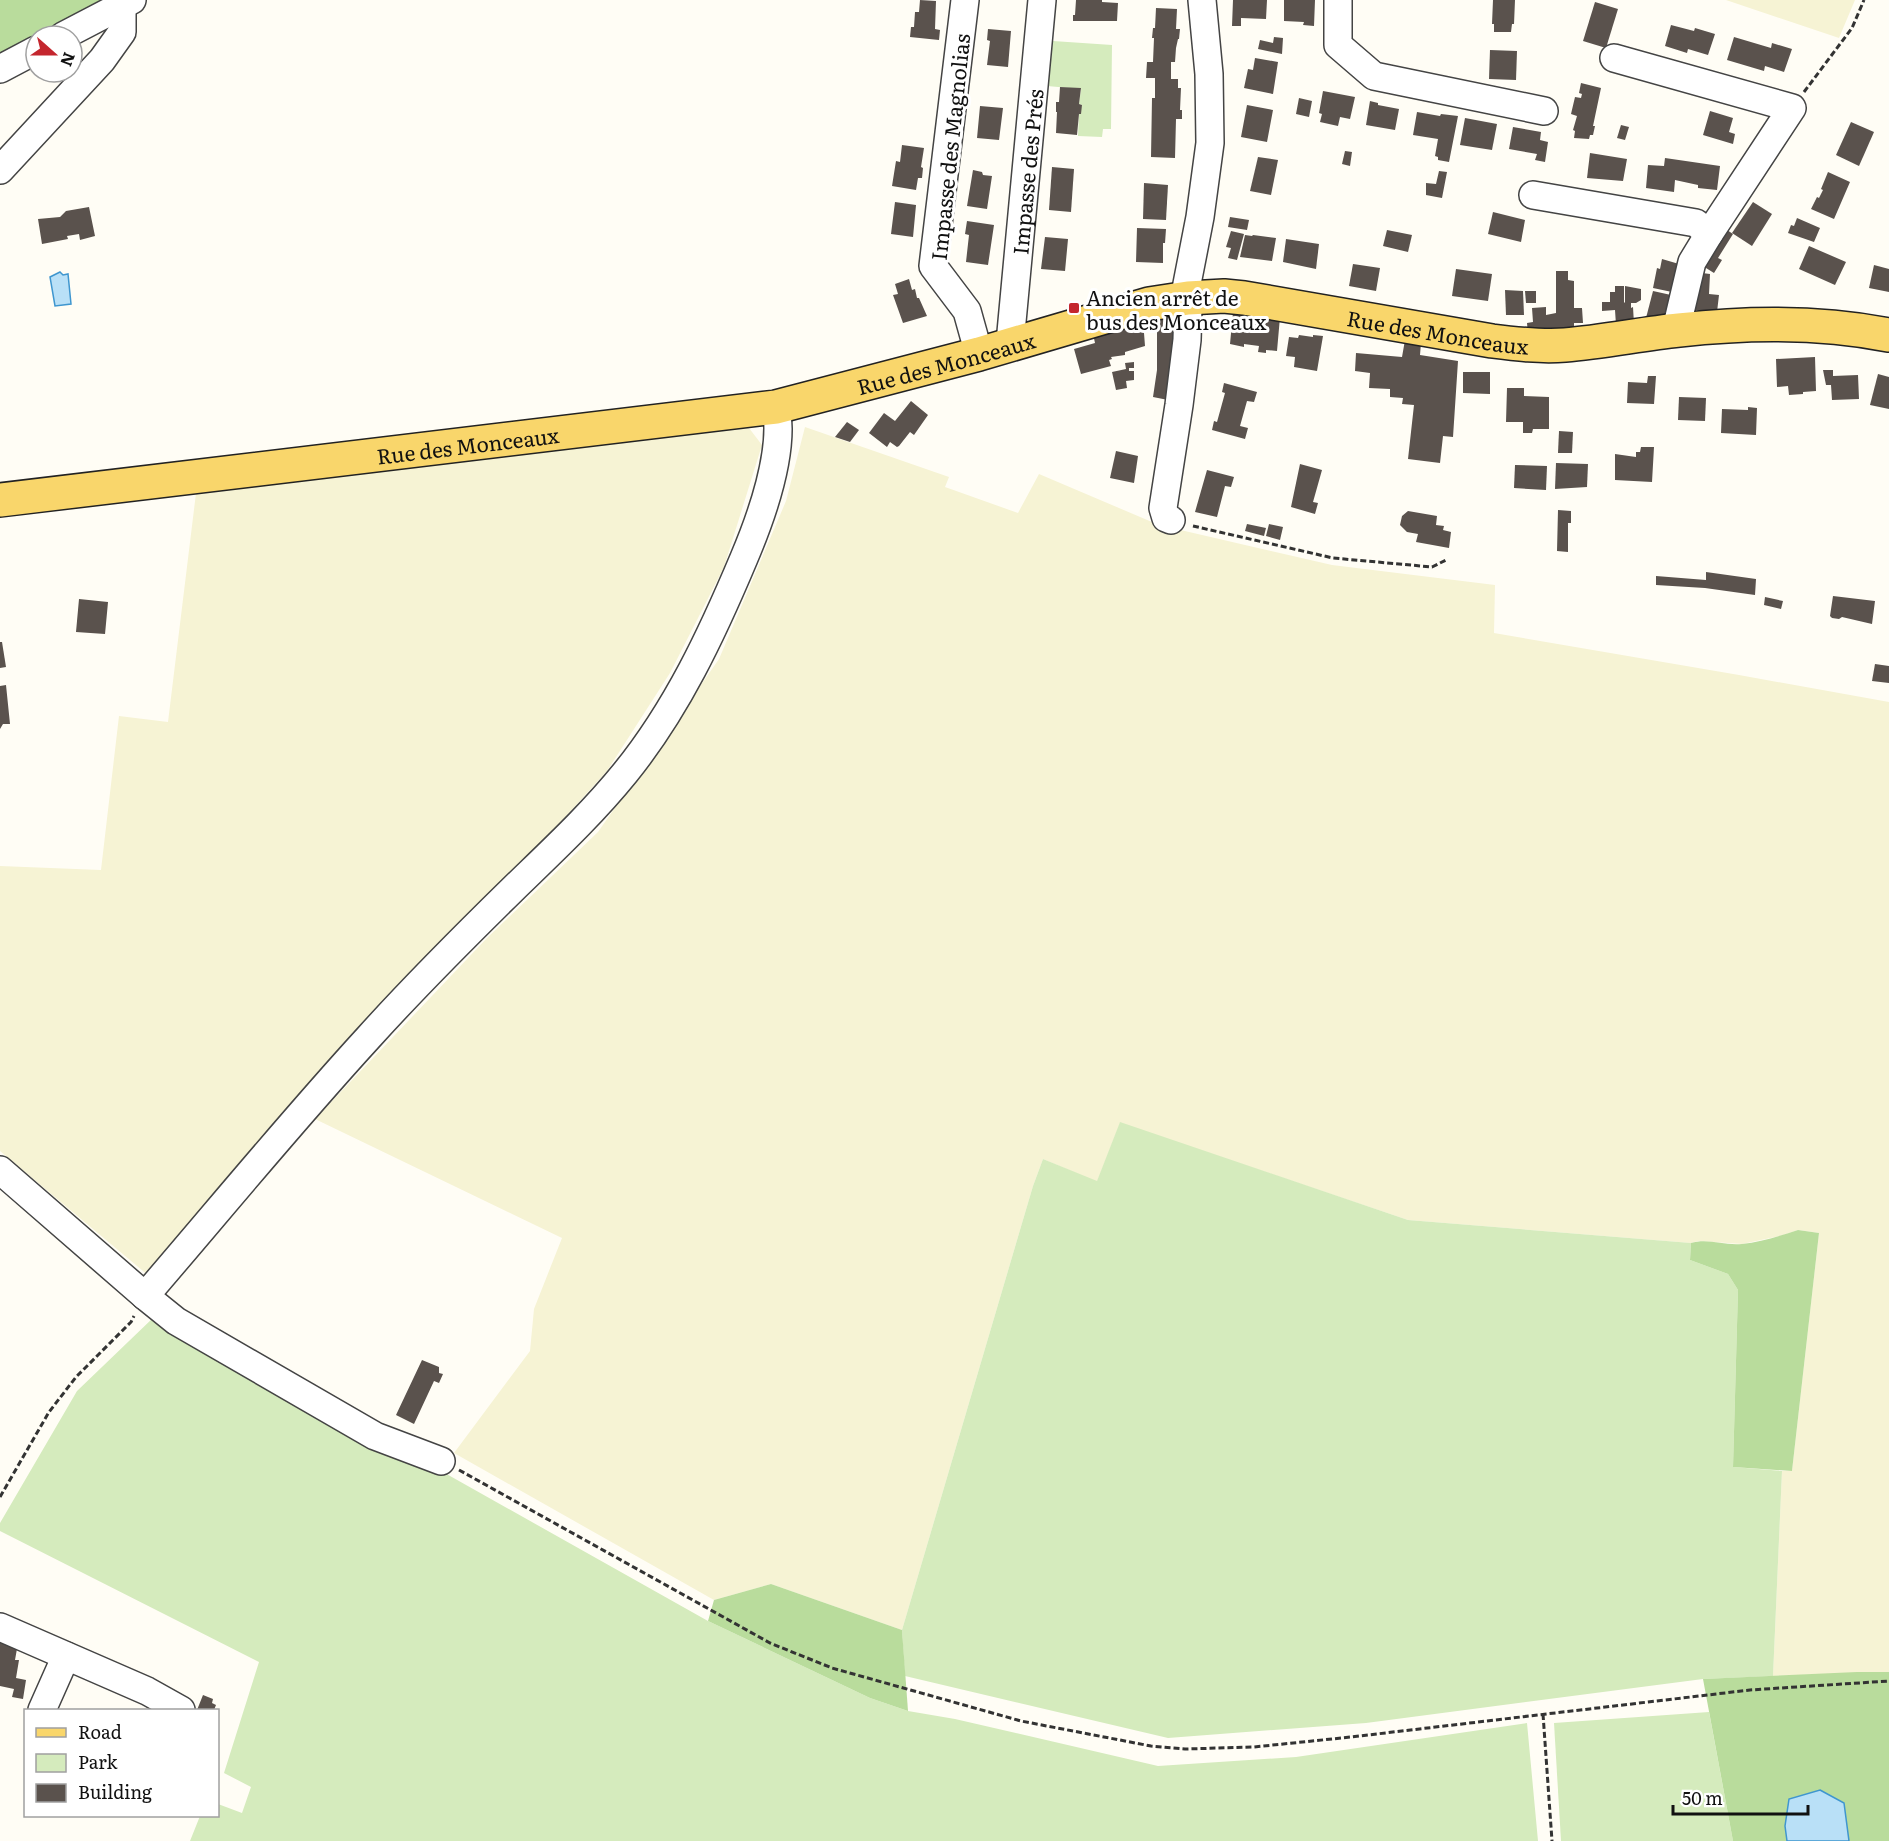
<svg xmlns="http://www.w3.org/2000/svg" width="1889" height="1841" font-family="Literata,serif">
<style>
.farmland{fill:#f6f3d4}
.green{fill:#d5ebbd}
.forest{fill:#b9dc9c}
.water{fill:#b9e0f7;stroke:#3f96cf;stroke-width:1.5}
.building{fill:#5a524d}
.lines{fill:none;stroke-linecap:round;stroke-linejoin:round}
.minor-casing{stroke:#444;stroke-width:30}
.major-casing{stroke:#222;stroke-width:36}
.path{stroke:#333;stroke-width:3;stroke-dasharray:6 3;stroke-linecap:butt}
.minor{stroke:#fff;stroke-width:27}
.major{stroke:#f9d66b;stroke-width:33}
.poi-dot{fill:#c4262e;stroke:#fff;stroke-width:2}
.labels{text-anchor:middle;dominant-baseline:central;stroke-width:6;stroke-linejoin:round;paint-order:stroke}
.street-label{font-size:21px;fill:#111;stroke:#fff}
.poi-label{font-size:21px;fill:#111;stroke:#fff;text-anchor:start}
</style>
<rect width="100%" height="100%" fill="#fffdf5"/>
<g class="farmland">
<polygon points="1726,0 1855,0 1839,38"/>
<polygon points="805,427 949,477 945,487 1018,513 1039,474 1159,525 1332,565 1495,585 1494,633 1739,675 1889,702 1889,1672 1773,1676 1782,1471 1792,1471 1819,1233 1798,1230 1780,1236 1742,1244 1699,1241 1691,1243 1408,1220 1120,1123 1097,1182 1043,1159 1033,1186 902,1630 771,1584 714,1600 454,1453 530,1351 534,1309 562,1238 315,1119 487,938 598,832 719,659 786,501"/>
<polygon points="749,428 762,445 724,567 670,673 607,771 149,1276 0,1151 0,866 101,870 119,716 168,722 197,485 575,444"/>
</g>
<g class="green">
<polygon points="1053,41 1112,45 1111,129 1103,129 1102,137 1078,136 1079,114 1082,105 1079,104 1081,89 1047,86"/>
<polygon points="1120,1122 1408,1220 1691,1243 1690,1260 1728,1274 1738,1290 1733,1467 1782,1471 1773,1676 1703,1679 1366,1723 1168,1738 905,1676 902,1630 1033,1186 1043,1159 1097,1181"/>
<polygon points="154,1317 427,1463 708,1621 870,1698 908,1711 955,1719 1158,1766 1296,1757 1527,1723 1538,1841 190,1841 200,1816 218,1816 218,1804 242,1813 251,1787 224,1773 259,1662 0,1531 0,1523 77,1391"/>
<polygon points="1709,1712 1733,1841 1561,1841 1554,1723"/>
</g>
<g class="forest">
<polygon points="0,0 101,0 0,55"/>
<path d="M1798 1230 1819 1233 1792 1471 1733 1467 1738 1290 1728 1274 1690 1260 1691 1243C1708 1238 1725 1246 1742 1244 1761 1242 1780 1236 1798 1230Z"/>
<polygon points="771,1584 902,1630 908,1711 870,1698 708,1621 714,1600"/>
<polygon points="1857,1672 1889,1672 1889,1841 1849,1841 1843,1803 1785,1826 1787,1841 1733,1841 1703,1679"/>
</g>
<g class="water">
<polygon points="60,272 63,275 68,274 71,304 55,306 50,277"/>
<polygon points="1820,1790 1844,1803 1849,1841 1787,1841 1785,1826 1789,1799"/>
</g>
<g class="building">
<polygon points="920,0 936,1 935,29 940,30 939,40 910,37 911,27 914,27 915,12 919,12"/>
<polygon points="1076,0 1102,0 1102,2 1118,3 1117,21 1073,21 1073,15 1075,15"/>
<polygon points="1233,0 1267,0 1266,19 1241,18 1241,26 1232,26"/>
<polygon points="1284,0 1315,0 1314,26 1303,25 1304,22 1284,21"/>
<polygon points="1493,0 1515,0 1514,24 1512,24 1511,32 1494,32 1494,24 1492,24"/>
<polygon points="1595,2 1618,9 1606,48 1583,41"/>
<polygon points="1156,8 1177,9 1176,29 1180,29 1179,39 1178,39 1176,48 1175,62 1171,62 1171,79 1178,79 1178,88 1181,88 1180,110 1182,110 1182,119 1176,119 1175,158 1151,157 1152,98 1155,98 1155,78 1146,78 1147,62 1153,62 1154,38 1152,38 1153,28 1155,28"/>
<polygon points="1671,25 1694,31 1695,28 1715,34 1708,55 1688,49 1687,53 1665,46"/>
<polygon points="988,29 1011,31 1008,67 987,65 990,41 987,40"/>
<polygon points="1274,37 1283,38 1282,54 1258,49 1260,40 1273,43"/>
<polygon points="1734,37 1771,48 1772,43 1792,49 1784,72 1765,66 1764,71 1727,60"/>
<polygon points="1490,50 1517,51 1516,80 1489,79"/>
<polygon points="1255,58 1278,62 1273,94 1244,88 1248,69 1253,70"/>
<polygon points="1581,83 1601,88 1593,126 1595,126 1593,135 1590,135 1589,139 1574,138 1575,131 1573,130 1577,116 1571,114 1575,97 1581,98 1582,94 1579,93"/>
<polygon points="1060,87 1081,88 1079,104 1082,105 1081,114 1079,114 1077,135 1056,133 1057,112 1056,112 1056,102 1059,102"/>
<polygon points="1323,91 1355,97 1350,119 1340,117 1338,126 1320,122 1322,114 1319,113"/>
<polygon points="1299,98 1312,101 1309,117 1296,114"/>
<polygon points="1370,101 1378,103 1378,105 1399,109 1395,130 1366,125"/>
<polygon points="1247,105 1273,110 1267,142 1241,137"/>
<polygon points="980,106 1003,108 999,140 977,138"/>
<polygon points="1710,111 1733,118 1729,132 1735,134 1733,144 1703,135"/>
<polygon points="1417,112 1440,116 1441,114 1458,116 1449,162 1438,160 1438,157 1435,156 1438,139 1413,135"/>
<polygon points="1465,118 1497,124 1492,150 1460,145"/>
<polygon points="1851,122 1874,132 1859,166 1836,155"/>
<polygon points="1621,125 1629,127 1625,140 1617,138"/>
<polygon points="1513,127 1541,132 1540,140 1548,142 1545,162 1535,160 1537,154 1509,149"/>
<polygon points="902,145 924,148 921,167 923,168 922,178 918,178 916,190 892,186 896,161 900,162"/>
<polygon points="1345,151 1352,152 1350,166 1342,164"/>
<polygon points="1590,153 1627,159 1623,181 1587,178"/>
<polygon points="1258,157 1278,160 1271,195 1250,191"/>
<polygon points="1665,158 1720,166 1717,190 1698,188 1698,185 1675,180 1674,192 1646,188 1648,165 1664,166"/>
<polygon points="1052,167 1074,169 1071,212 1049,210"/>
<polygon points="973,170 982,172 983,175 992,176 987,209 967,206"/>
<polygon points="1439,171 1447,172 1442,198 1426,195 1426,183 1436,184"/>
<polygon points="1828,172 1850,182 1834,219 1811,209 1817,197 1819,198 1823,190 1821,189"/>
<polygon points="1144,183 1168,185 1166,220 1143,219"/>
<polygon points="895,202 916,205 913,237 891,234"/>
<polygon points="1753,202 1772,214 1752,246 1732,233"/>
<polygon points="89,207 95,236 80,240 79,234 67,236 68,239 42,244 38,219 60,217 66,211"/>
<polygon points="1493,212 1525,220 1521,242 1488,234"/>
<polygon points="1230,217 1249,220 1247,230 1228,227"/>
<polygon points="1797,218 1820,228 1814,242 1788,233 1791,225 1794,226"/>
<polygon points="967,221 994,225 988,265 966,262 969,235 965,234"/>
<polygon points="1721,226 1733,234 1718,258 1722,260 1714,273 1698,263"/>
<polygon points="1137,228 1166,229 1165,243 1163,243 1163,263 1136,262"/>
<polygon points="1387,230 1412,235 1408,252 1383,246"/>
<polygon points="1231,231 1244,234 1237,260 1228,258 1231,248 1226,247"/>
<polygon points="1245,235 1252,236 1253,235 1276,238 1272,261 1240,257"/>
<polygon points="1045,237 1068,239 1065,271 1041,269"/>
<polygon points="1286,239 1319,244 1316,269 1283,262"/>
<polygon points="1809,246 1846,262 1835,285 1799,269"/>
<polygon points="1662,259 1679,264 1672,292 1653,288 1657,268 1660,269"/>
<polygon points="1353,264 1380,268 1376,291 1349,286"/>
<polygon points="1874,265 1889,269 1889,292 1869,288"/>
<polygon points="1456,269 1492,274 1488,301 1452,296"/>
<polygon points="1556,271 1568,271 1568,280 1574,281 1574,308 1582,308 1583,323 1574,323 1574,330 1528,334 1527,323 1533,322 1532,308 1546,307 1546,315 1556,313"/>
<polygon points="1694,272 1710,274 1709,294 1719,295 1717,312 1692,310"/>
<polygon points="909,279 912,290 915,289 917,298 919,298 927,316 903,323 893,295 898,294 895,284"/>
<polygon points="1615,286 1624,286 1624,303 1625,302 1625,286 1641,289 1641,300 1636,303 1631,303 1631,308 1633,307 1634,324 1616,325 1615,310 1602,311 1602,302 1610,302 1610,292 1615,292"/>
<polygon points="1505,290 1523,291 1524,315 1506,315"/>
<polygon points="1525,291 1536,291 1536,303 1526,303"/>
<polygon points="1653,291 1671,295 1664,320 1646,318"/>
<polygon points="1233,312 1280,317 1277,351 1266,350 1266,353 1258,352 1259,346 1244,344 1244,347 1230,344"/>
<polygon points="1183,313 1173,401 1153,397 1157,370 1157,316"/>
<polygon points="1143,320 1145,346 1125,352 1125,355 1111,357 1112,359 1109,360 1111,366 1081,374 1074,349 1095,343 1093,334"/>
<polygon points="1299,335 1313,337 1313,335 1323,336 1317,371 1294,367 1295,357 1286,356 1289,337 1298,338"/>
<polygon points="1405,340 1421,343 1420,355 1458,361 1453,437 1443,436 1440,463 1408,459 1414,405 1402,404 1403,398 1390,397 1390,389 1369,388 1370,373 1355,371 1356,353 1402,357"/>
<polygon points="1815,357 1816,391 1803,392 1803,394 1789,395 1788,386 1777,387 1776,359"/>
<polygon points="1134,362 1134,368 1129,368 1129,371 1134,371 1134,380 1126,381 1127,388 1116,390 1112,372 1126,369 1125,363"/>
<polygon points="1823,370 1833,370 1833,376 1858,375 1859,399 1832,400 1831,385 1826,385"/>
<polygon points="1463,372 1490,372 1490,394 1463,393"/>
<polygon points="1878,374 1889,377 1889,409 1870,405"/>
<polygon points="1648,376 1656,376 1654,404 1627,403 1628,382 1647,383"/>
<polygon points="1224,383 1257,392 1254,402 1247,401 1240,426 1248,428 1245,439 1212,430 1214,421 1217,422 1225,393 1222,392"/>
<polygon points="1507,388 1524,388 1524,396 1549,397 1549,429 1533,429 1532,433 1523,433 1523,422 1506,422"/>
<polygon points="1679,397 1706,398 1705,421 1678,420"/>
<polygon points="911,401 928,415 914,435 910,432 899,446 897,447 890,442 887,447 869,433 884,413 895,421"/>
<polygon points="1748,407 1757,408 1756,435 1721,433 1722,409 1748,410"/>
<polygon points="847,422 859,430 850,442 835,437"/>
<polygon points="1559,431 1573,432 1572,453 1558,453"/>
<polygon points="1641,447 1654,447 1652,482 1615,480 1615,454 1636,457 1636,452 1640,452"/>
<polygon points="1116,451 1138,456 1134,483 1110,478"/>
<polygon points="1556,463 1588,464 1587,487 1555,489"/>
<polygon points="1300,464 1322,470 1313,502 1318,503 1315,514 1291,507"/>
<polygon points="1515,465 1547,466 1546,490 1514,488"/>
<polygon points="1207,470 1234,477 1231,487 1225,486 1217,517 1195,512"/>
<polygon points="1558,510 1571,511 1571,523 1568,523 1568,552 1557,551"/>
<polygon points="1408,511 1437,516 1436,525 1444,526 1443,530 1451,532 1449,548 1416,542 1418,534 1407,532 1400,525 1402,516"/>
<polygon points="1247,524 1266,528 1264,536 1245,531"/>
<polygon points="1269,524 1283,527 1280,540 1266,536"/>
<polygon points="1706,572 1756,579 1755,595 1705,588 1656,585 1656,576 1706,580"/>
<polygon points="1833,596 1875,601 1872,624 1842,617 1839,619 1832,618 1830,616"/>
<polygon points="1765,597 1783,601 1781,609 1764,605"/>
<polygon points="79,599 108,602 105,634 76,632"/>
<polygon points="0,642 2,642 6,667 0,668"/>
<polygon points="1875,664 1889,666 1889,683 1872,681"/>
<polygon points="6,685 10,724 3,724 0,729 0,686"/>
<polygon points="422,1360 439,1367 439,1373 443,1374 439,1383 434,1381 414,1424 396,1415"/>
<polygon points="0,1639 18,1643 15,1660 19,1660 16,1678 26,1680 23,1699 12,1697 14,1689 0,1686"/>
<polygon points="203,1695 213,1699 212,1703 216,1705 214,1710 197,1710"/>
</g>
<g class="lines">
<defs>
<g id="minor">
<polyline points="965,0 933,266 967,311 979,354"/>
<polyline points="1338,0 1338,45 1374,76 1544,111"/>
<polyline points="63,36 132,0"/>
<polyline points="1614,58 1792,108 1709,234 1692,262 1678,321 1679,330"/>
<polyline points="0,69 36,50"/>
<polyline points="0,170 102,60 122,32 122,5"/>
<polyline points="1533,195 1696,223 1709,234"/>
<path id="s1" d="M1010 343 1042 0"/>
<polyline points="1171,520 1166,518 1163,508 1179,405 1187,340 1188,307 1186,289 1200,217 1210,143 1209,74 1202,0"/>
<path d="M0 1170 145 1296C219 1210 291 1122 368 1038 414 987 463 938 512 890 551 852 591 815 625 773 677 709 712 634 744 558 761 518 785 451 776 407"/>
<polyline points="145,1296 176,1321 375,1436 441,1461"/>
<polyline points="0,1627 147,1691 181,1710"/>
<polyline points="42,1710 66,1656"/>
</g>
<g id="major">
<path id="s2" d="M0 500 776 407 979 354 1149 304 1188 298 1224 296 1244 298 1492 341C1516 344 1541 347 1565 345 1603 342 1641 334 1679 330 1750 322 1819 321 1889 335"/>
</g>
</defs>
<use href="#minor" class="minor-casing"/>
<use href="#major" class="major-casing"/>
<g class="path">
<polyline points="1804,92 1852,28 1864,0"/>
<polyline points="1193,526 1333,558 1432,567 1446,560"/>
<polyline points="459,1470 770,1643 832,1668 1021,1721 1151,1746 1185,1749 1254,1747 1351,1737 1750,1690 1889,1681"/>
<polyline points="0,1497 49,1412 76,1377 131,1322 134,1316"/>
<polyline points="1543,1714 1552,1841"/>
</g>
<use href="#minor" class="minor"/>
<use href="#major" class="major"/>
</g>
<rect class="poi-dot" x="1068" y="302" width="12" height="12" rx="3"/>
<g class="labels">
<g class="street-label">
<text transform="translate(949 147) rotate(-84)">Impasse des Magnolias</text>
<text stroke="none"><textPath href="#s1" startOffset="172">Impasse des Prés</textPath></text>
<text stroke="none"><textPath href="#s2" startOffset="1461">Rue des Monceaux</textPath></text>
<text stroke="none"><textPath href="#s2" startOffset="957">Rue des Monceaux</textPath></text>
<text stroke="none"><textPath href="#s2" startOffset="471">Rue des Monceaux</textPath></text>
</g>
<g class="poi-label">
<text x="1086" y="296">Ancien arrêt de<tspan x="1086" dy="24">bus des Monceaux</tspan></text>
</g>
</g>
<rect x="24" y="1709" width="195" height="108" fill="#ffffff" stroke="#a0a0a0" stroke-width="1.5"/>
<rect x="36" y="1728" width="30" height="9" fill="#f9d66b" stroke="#a0a0a0" stroke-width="1.5"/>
<text x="78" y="1739" font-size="18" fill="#111111">Road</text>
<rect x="36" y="1754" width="30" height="18" fill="#d5ebbd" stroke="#a0a0a0" stroke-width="1.5"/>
<text x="78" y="1769" font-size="18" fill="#111111">Park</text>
<rect x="36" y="1784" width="30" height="18" fill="#5a524d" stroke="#a0a0a0" stroke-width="1.5"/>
<text x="78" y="1799" font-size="18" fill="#111111">Building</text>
<g transform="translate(54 54) rotate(111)"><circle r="28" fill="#ffffff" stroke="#a0a0a0" stroke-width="1.5"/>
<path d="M0-4.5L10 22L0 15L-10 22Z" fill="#c4262e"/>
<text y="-9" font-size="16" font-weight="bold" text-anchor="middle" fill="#111111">N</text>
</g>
<path d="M1673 1805v9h135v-9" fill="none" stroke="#111111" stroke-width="3"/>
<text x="1682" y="1805" font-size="18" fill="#111111" stroke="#ffffff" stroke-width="4.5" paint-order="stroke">50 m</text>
</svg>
